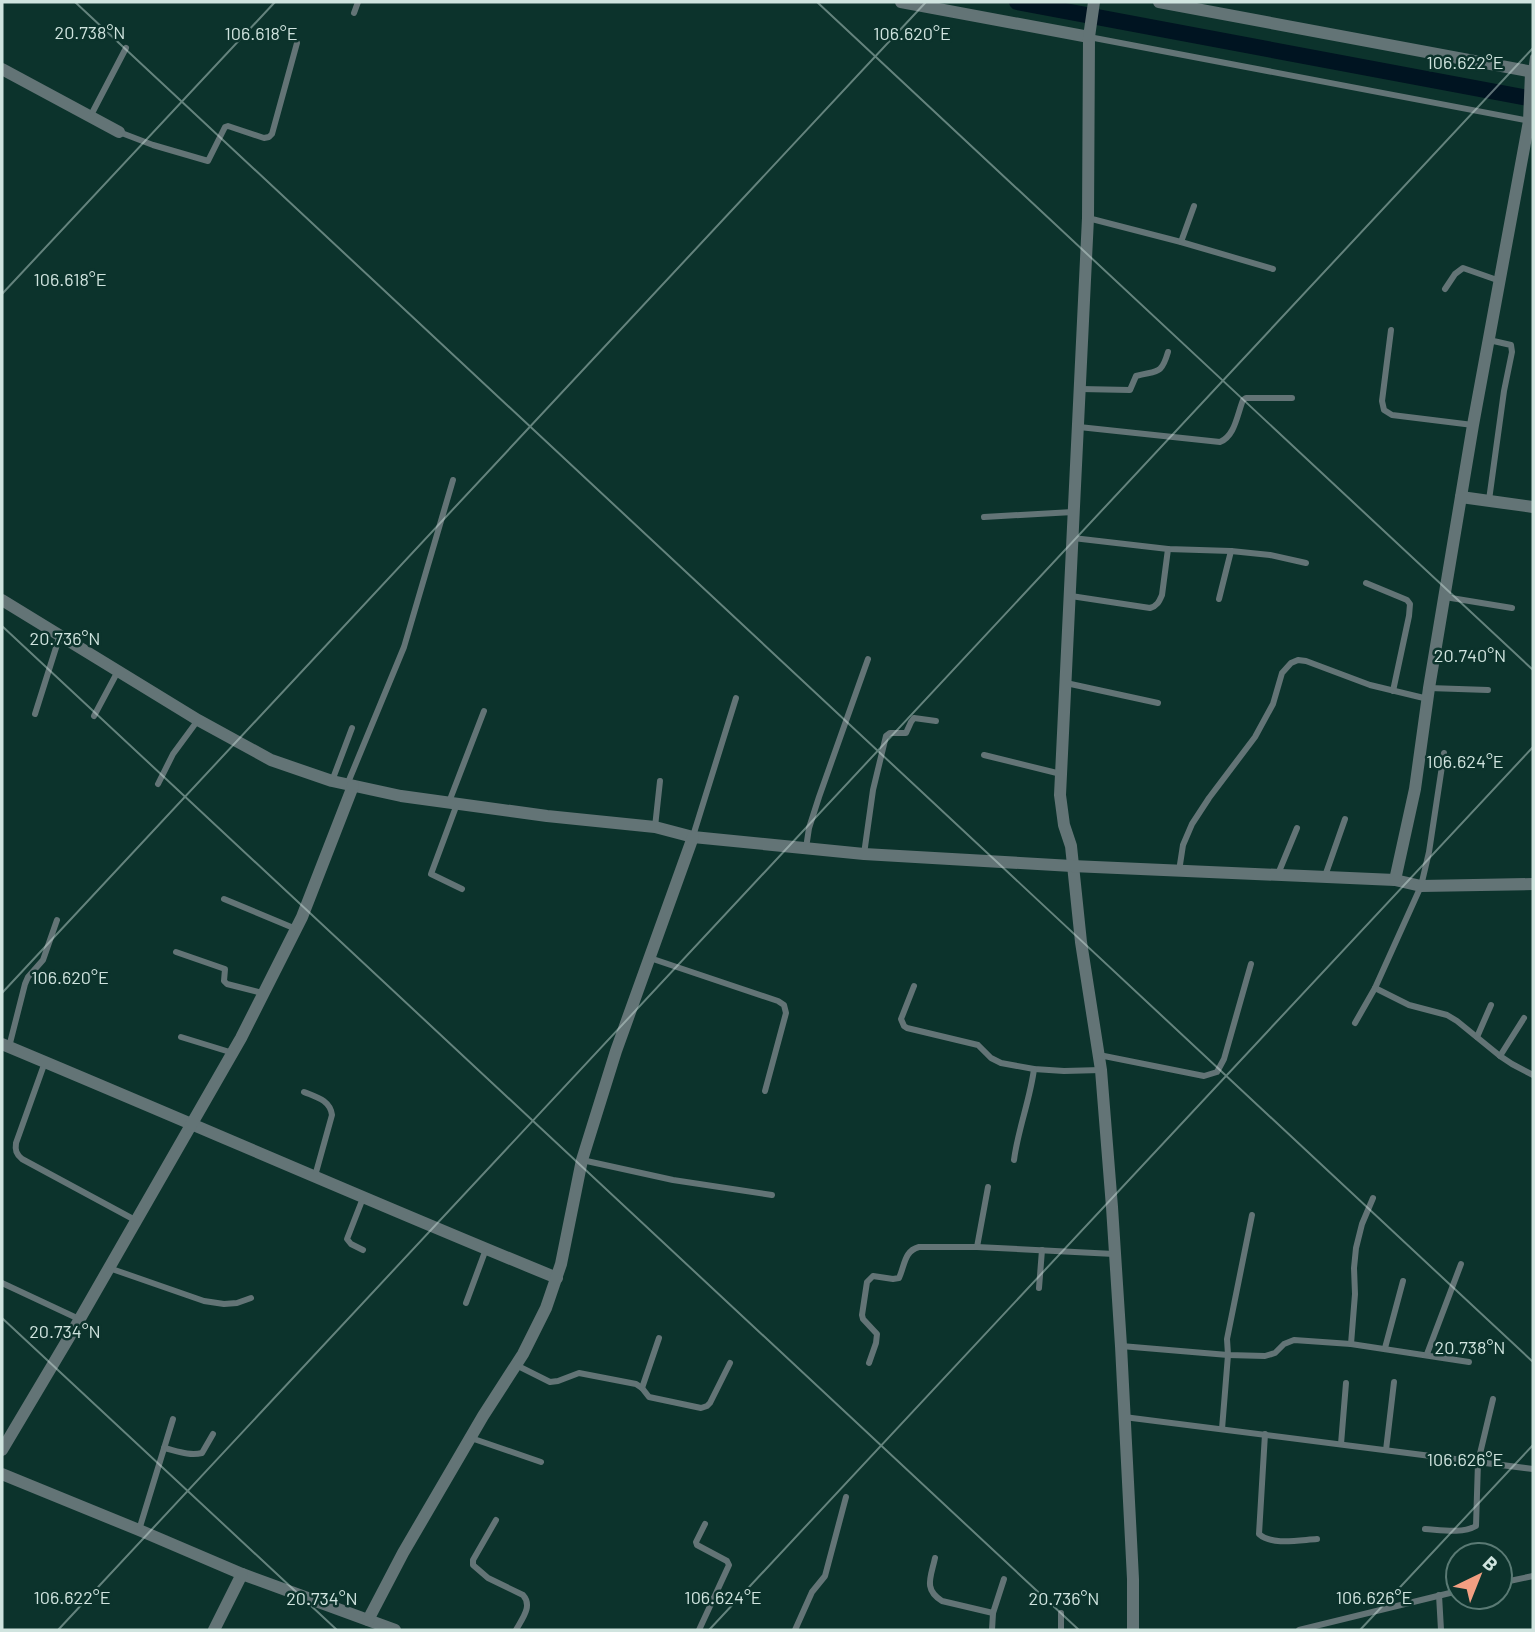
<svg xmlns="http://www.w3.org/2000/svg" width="1535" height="1632" font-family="Barlow,sans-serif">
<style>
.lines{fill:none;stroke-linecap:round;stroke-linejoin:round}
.canal{stroke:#001421;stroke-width:16}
.service{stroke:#637476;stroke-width:6}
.minor{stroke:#637476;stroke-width:12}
.ticks{fill:none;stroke:#d0e4df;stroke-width:2;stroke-opacity:0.45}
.ticks-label{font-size:18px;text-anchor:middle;fill:#d0e4df;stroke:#0c332c;stroke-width:5;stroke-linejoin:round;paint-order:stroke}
</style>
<rect width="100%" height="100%" fill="#0c332c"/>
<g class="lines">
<polyline class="canal" points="1017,2 1533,99"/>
<g class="service">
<polyline points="354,13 358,2"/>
<polyline points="1089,37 1530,121"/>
<polyline points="1531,72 1533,57"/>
<polyline points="90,117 126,48"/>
<polyline points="119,132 153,145 208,161 225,127 228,126 264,138 269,137 272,134 297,43"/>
<polyline points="1088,218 1181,242 1273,269"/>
<polyline points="1181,242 1194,206"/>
<polyline points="1445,289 1455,274 1463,268 1500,281"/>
<polyline points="1391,330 1382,401 1384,410 1392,415 1473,425"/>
<polyline points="1489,340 1511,345 1512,352 1504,391 1489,500"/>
<path d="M1081 389 1130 390 1136 376C1157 370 1161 376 1168 352"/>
<path d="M1079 427 1220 442C1235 436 1237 415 1243 400L1246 398H1292"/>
<polyline points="984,517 1073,512"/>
<polyline points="1073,538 1168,549 1231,551 1270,555 1306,563"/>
<polyline points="1366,583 1407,600 1410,604 1409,616 1393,691"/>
<path d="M1071 596 1150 608C1157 606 1159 602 1162 595L1168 549"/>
<polyline points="1445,597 1512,608"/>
<polyline points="1219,599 1231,551"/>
<polyline points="1066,683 1158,703"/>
<polyline points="1429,688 1488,690"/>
<polyline points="35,714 60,635"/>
<polyline points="94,716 118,671"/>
<polyline points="1444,753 1429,852 1421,886 1375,988 1409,1005 1447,1015 1457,1021 1500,1056 1512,1064 1533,1075"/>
<polyline points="984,755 1061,774"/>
<polyline points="332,781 352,728"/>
<polyline points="158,784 173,754 198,720"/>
<polyline points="347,785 404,647 453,480"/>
<polyline points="449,802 484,711"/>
<polyline points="457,804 431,874 462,889"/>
<polyline points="655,827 660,781"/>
<polyline points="693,836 736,698"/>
<polyline points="806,848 809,828 819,797 868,659"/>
<polyline points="864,854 873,790 886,736 890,733 906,733 911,722 914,718 936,721"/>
<polyline points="1179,871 1183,845 1192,824 1209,798 1255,737 1273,704 1282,673 1291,663 1298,660 1306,661 1370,685 1428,699"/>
<polyline points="1278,874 1297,828"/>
<polyline points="1325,876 1345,819"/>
<polyline points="224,899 296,929"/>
<polyline points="176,952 225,969 224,981 227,984 262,993"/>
<polyline points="650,958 778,1001 784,1005 786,1013 765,1091"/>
<polyline points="914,986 901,1019 904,1026 907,1028 978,1045 991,1058 1001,1063 1034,1069 1064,1071 1101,1070"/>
<polyline points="1355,1023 1375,988"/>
<polyline points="181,1037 233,1053"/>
<polyline points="1477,1037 1491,1005"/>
<polyline points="9,1047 25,984 28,977 43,960 57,920"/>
<polyline points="1099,1055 1204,1076 1217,1072 1224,1059 1251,964"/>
<polyline points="1500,1056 1524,1018"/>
<path d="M45 1062 16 1143C15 1150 16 1154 22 1159L135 1220"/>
<path d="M304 1092C316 1097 330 1100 332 1115L315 1176"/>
<polyline points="582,1160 673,1180 772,1195"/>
<path d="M1014 1160C1018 1129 1030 1100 1034 1069"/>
<polyline points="363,1198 347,1239 351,1244 363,1250"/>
<polyline points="977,1247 988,1187"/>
<polyline points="109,1268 204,1301 224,1304 237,1303 251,1298"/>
<polyline points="2,1283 79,1319"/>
<polyline points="1039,1288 1042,1250"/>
<polyline points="466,1303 486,1249"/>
<polyline points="1351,1344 1355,1294 1354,1268 1356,1248 1362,1224 1373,1198"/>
<polyline points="1121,1346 1228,1355 1265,1356 1275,1353 1284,1344 1294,1340 1351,1344 1469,1362"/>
<polyline points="1385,1348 1403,1281"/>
<polyline points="1427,1354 1461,1264"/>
<path d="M869 1363 876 1343 877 1334 863 1319 862 1315 867 1282 873 1276 893 1279 899 1278C905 1265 904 1251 919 1247H977L1114 1254"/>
<polyline points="516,1365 550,1382 558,1381 579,1373 636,1384 642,1388 649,1397 701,1408 707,1406 710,1403 730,1363"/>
<polyline points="642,1388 659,1338"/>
<polyline points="1124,1417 1533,1469"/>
<polyline points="1222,1429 1228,1355 1227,1339 1252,1215"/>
<path d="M1265 1434 1259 1534C1272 1546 1300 1540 1317 1539"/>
<polyline points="471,1438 541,1462"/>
<polyline points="1341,1444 1346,1383"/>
<path d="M164 1448C177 1451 189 1456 202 1453L213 1434"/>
<polyline points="1386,1450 1394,1382"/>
<path d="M496 1520 473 1560V1565L488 1578 523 1595C533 1606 522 1619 516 1630"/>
<path d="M1425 1529C1441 1530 1462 1534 1476 1526L1478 1462 1493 1399"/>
<polyline points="139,1530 173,1419"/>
<path d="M935 1558C931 1577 923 1589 942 1601L993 1613"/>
<polyline points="1500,1583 1533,1576"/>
<polyline points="1439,1595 1441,1630"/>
<polyline points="1061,1613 1061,1630"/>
<polyline points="699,1630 729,1565 727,1561 697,1545 696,1542 705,1524"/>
<polyline points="795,1630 812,1592 825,1576 846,1497"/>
<polyline points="992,1630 993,1613 1004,1579"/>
<polyline points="1299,1630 1458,1591"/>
</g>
<g class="minor">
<polyline points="901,2 1089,37"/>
<polyline points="1094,2 1089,37 1088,218 1060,795 1064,825 1071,846 1081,942 1101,1070 1112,1207 1121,1346 1133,1579 1133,1630"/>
<polyline points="1159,2 1533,72"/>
<polyline points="2,69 119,132"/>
<polyline points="1461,497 1533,507"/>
<polyline points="2,600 198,720 271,760 332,781 401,796 547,816 655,827 693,837 864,854 1072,866 1395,880 1421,886 1533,884"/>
<polyline points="1395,880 1415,789 1429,688 1473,425 1529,121 1531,73"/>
<path d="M2 1044C187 1121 371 1202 557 1278"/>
<polyline points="2,1450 74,1329 241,1038 302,917 353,786"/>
<polyline points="2,1474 139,1530 242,1574 395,1630"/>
<polyline points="368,1620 403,1553 483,1416 523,1354 546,1308 561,1264 582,1160 616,1051 693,837"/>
<polyline points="214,1630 242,1574"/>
</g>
</g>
<path class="ticks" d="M75 2 1533 1362M817 2 1533 670M2 294 275 2M2 626 1079 1630M2 993 926 2M2 1318 337 1630M58 1630 1533 48M709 1630 1533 747M1360 1630 1533 1445"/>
<g class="ticks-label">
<text x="90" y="39">20.738°N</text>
<text x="261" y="40">106.618°E</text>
<text x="912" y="40">106.620°E</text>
<text x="1465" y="69">106.622°E</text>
<text x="70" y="286">106.618°E</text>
<text x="65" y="645">20.736°N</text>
<text x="1470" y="662">20.740°N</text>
<text x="1465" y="768">106.624°E</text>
<text x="70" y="984">106.620°E</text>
<text x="65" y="1338">20.734°N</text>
<text x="1470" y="1354">20.738°N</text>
<text x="1465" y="1466">106.626°E</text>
<text x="72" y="1604">106.622°E</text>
<text x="723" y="1604">106.624°E</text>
<text x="1374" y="1604">106.626°E</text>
<text x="322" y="1605">20.734°N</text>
<text x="1064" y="1605">20.736°N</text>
</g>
<rect width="1535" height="1632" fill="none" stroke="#d0e4df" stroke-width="7"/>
<g transform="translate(1479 1576) rotate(43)"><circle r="33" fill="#0c332c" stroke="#5a7a74" stroke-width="2"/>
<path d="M0-5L12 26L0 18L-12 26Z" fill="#f39f82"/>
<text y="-10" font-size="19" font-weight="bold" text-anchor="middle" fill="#d0e4df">B</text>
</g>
</svg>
